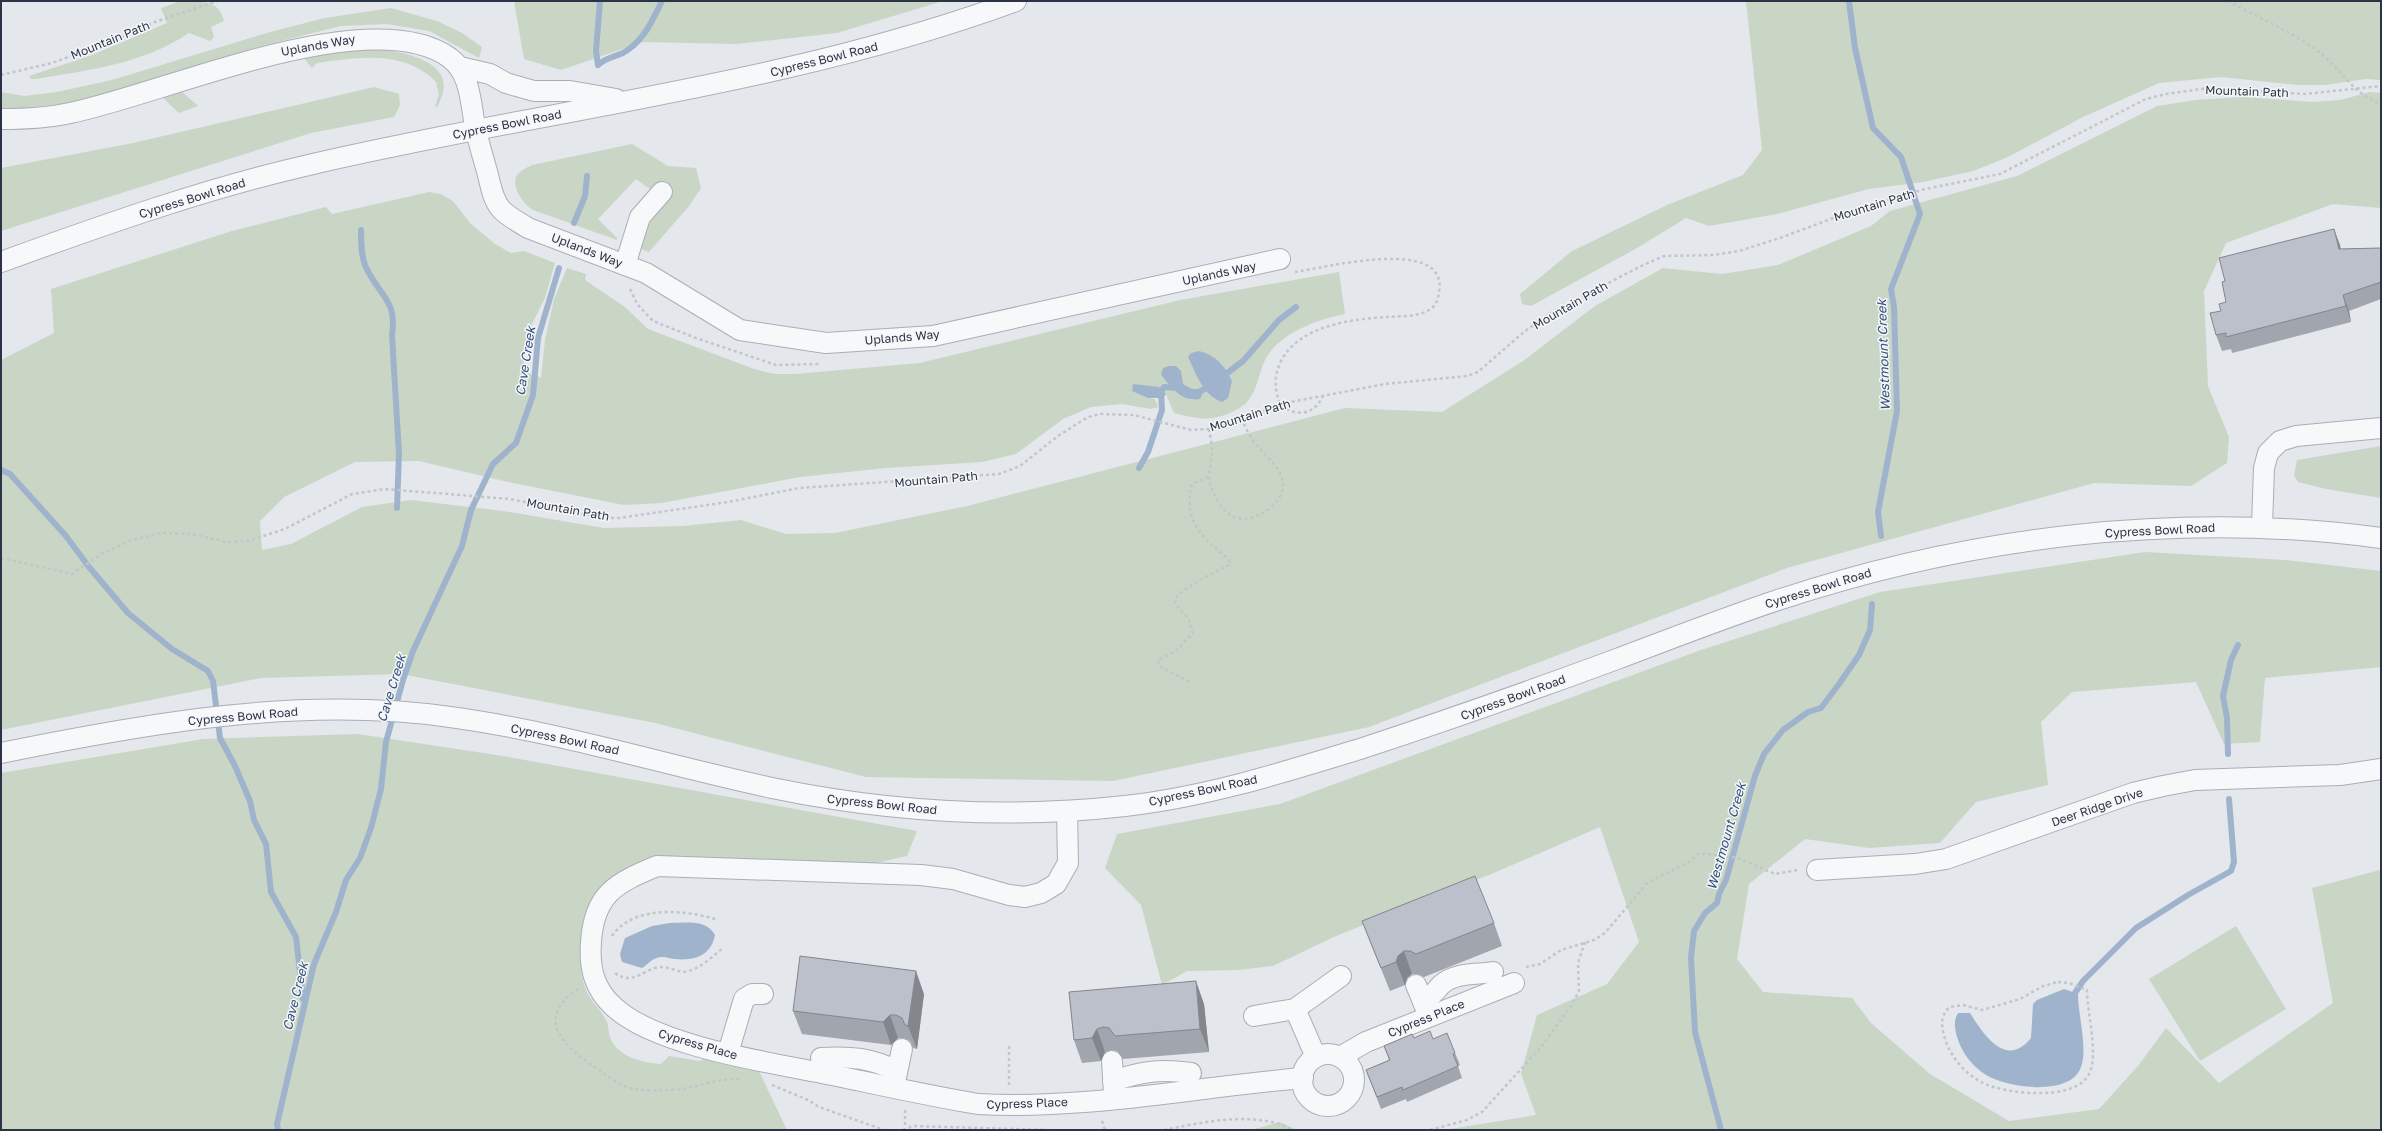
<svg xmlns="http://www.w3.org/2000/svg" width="2382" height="1131" font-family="'Golos Text',sans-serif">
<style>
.green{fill:#c9d6c5;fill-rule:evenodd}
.water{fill:#9fb4cc}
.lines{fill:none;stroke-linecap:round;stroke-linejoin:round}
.stream{stroke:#9fb4cc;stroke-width:6}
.minor-casing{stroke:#a9aeb7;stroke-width:22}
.path{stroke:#c2c5cb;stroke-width:2.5;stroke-dasharray:3 3;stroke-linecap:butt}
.minor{stroke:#f7f8fa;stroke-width:20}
.wall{fill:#a1a5ae}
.shaded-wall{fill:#83868d}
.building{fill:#bbc0ca;stroke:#83868d}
.labels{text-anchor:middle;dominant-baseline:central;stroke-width:3;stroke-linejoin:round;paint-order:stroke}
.street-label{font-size:12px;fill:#2b3445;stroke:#f4f6f9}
.water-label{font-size:13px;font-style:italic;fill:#34527a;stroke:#f4f6f9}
</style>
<rect width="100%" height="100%" fill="#e4e7ec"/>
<g class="green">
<path d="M181 1C202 1 219 0 224 21L211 27 214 37 210 41 189 33C143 64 89 70 36 79H31L29 76 92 55 167 23 161 8Z"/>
<polygon points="514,1 943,1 837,33 736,44 643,42 561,70 524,59"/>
<polygon points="1746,1 2381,1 2381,80 2366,79 2325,85 2298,85 2221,77 2159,83 2081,118 2006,158 1973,171 1923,182 1869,189 1777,214 1709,226 1686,218 1637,248 1531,306 1522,304 1520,294 1572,251 1667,205 1743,175 1762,150"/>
<polygon points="391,8 437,21 462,33 482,47 479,58 429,31 387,24 341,26 269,44 97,96 61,104 1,110 1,92 24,96 57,92 112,80 270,32 325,18"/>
<path d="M369 48C400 51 465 60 437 107L435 106 439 95 436 82C405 50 358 57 317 63L312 68 302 56Z"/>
<polygon points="374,87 399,94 400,105 394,117 311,133 1,231 1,168 133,143"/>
<polygon points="181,91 198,106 179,113 162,97"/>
<path d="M2370 92 2381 93V208L2333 204 2226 243 2204 291 2208 386 2229 437 2227 463 2191 486 2094 483 1787 568 1369 727 1113 781 866 777 655 723 401 674 261 678 1 730V360L54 333 51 289 232 231 326 207 332 214 429 192 441 194 453 201 470 223 495 244 511 253 524 251 555 263 545 298 527 334 523 371 541 378 545 340 554 299 567 268 586 274 585 280 625 307 648 329 754 369 774 374H795L920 363 1180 300 1339 272 1345 314C1319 319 1283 332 1268 355 1259 368 1259 386 1250 398 1241 412 1214 421 1198 418 1190 417 1182 415 1174 413L1166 394 1159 387 1148 398 1155 399 1158 407 1151 409 1122 404 1091 407 1063 419 1016 454 982 462 886 468 800 477 662 503 624 505 508 482 419 461 355 462 284 497 260 521 262 550 291 544 362 507 411 500 503 511 604 528 683 526 741 520 786 534 835 533 967 506 1345 408 1442 412 1523 361 1595 306 1663 268 1722 274 1778 265 1871 226 1890 211 2017 176 2157 106 2196 100 2243 97 2313 102 2340 100ZM1183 384 1191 390 1199 392 1194 400 1178 394 1169 387Z"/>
<path d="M632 144 668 166 696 168 701 188 689 206 649 252 638 248 649 222 670 197 655 184 650 189 636 179 598 219 617 238V240L533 210C524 205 512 188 516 177 519 171 526 168 532 165Z"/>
<polygon points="2381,446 2381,498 2326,489 2298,482 2294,475 2297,460"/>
<polygon points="2145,552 2285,560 2381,571 2381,667 2265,678 2260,742 2224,744 2196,682 2072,692 2041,722 2048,785 1976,802 1940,843 1869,848 1805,839 1749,884 1737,959 1763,992 1852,998 1871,1023 1930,1074 2009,1121 2099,1109 2138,1066 2166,1028 2219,1083 2333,1003 2312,888 2380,870 2381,1130 1444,1130 1536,1115 1521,1074 1537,1015 1607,984 1639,942 1600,827 1496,872 1336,936 1273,966 1239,970 1187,971 1162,985 1141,905 1105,868 1117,834 1280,804 1701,650 1880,592"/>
<path d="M358 734 503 756 917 831 907 856 876 863 702 859 603 889C599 893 593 897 591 902 581 922 577 966 585 987 589 1000 600 1008 606 1020 609 1025 608 1032 610 1037 617 1057 643 1063 661 1064L669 1056 699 1061 711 1056 758 1069 787 1130H1V773L203 739Z"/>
<polygon points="2236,926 2286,1009 2200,1061 2149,979"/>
<polygon points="1280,1122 1296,1130 1251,1130"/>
</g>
<g class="water">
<path d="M1199 351C1216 355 1225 366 1232 381L1228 398 1222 402C1203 395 1196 374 1188 357L1191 353Z"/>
<path d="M1169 366H1176L1181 371 1183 384C1189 388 1197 390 1202 395L1200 399C1182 402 1170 388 1161 374L1163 368Z"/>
<polygon points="1133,384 1159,387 1166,394 1163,398 1148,398 1132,391"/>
<path d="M670 923C686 923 706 919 715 935 711 956 694 961 675 959 671 959 667 957 663 957 652 957 649 964 642 968L622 962 620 954 625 938 652 926Z"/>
<path d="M2064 989 2078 994C2078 1015 2088 1049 2081 1067 2071 1097 2007 1088 1986 1075 1972 1066 1962 1053 1957 1037 1955 1029 1953 1021 1958 1013H1970C1984 1035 2006 1069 2031 1038L2033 1004 2037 1000Z"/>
</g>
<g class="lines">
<g class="stream">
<polyline points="1849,1 1855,48 1873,128 1901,157 1920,214 1891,289 1894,307 1897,411 1878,512 1881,536"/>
<path d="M598 65C605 58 614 57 623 53 644 41 652 21 662 1"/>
<polyline points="598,65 596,51 600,1"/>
<polyline points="574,223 585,196 587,176"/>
<path d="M361 230C361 242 361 254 365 265 377 294 398 299 392 335L399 454 397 508"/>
<polyline points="1222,377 1243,361 1279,320 1296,307"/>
<polyline points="1193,392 1199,392 1212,385"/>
<polyline points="1139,468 1148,452 1162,410 1161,392 1164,387 1177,388"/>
<polyline points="1,470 10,474 66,536 89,567 128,613 172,649 208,671 213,681 220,738 235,766 250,801 254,820 266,844 271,892 296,937 303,999"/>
<polyline points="2228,754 2227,718 2223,696 2231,660 2238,645"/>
<polyline points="2075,993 2083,981 2136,928 2188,895 2231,871 2234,862 2229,799"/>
<polyline points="278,1130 277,1124 314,964 336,912 346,880 360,858 371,828 381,789 386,742 403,680 413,651 462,546 471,510 493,464 516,443 533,395 538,338 559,268"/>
<polyline points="1721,1130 1695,1032 1691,958 1694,931 1705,913 1717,903 1719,894 1726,880 1755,776 1764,754 1783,730 1808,712 1821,708 1839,684 1859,655 1870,630 1872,604"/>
</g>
<defs>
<g id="minor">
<polyline points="460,67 490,74 506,83 534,91 570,91 616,99"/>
<path d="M1 119C24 119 48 118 70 113 161 95 370 0 450 58 472 75 470 105 476 130 479 145 484 160 488 175 491 187 493 200 501 209 508 217 519 222 528 228L646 273 740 330 826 343 933 336 1280 259"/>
<path d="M1 262C103 225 207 188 313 164 549 109 787 85 1016 1"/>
<polyline points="625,265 640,217 662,192"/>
<polyline points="2262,526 2264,468 2268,453 2280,441 2296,436 2381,428"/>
<path d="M1 753C148 723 300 696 450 717 560 732 665 765 772 788 888 812 1008 819 1125 806 1206 797 1285 772 1363 748 1448 720 1533 690 1617 659 1670 639 1724 618 1778 600 1971 536 2179 511 2381 538"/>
<path d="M1067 811 1068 863 1056 884 1041 893 1025 897 1009 895 953 879 921 875 657 866C616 883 594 894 591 942 589 968 594 989 614 1007 657 1047 774 1063 832 1075 881 1085 929 1096 978 1104 1086 1110 1195 1087 1303 1078"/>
<polyline points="1817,870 1915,864 1946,859 2133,793 2163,786 2195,780 2340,775 2381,769"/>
<polyline points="1416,985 1428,1014"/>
<path d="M1423 1002C1434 995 1434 992 1441 985 1455 972 1477 975 1493 972"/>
<polyline points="1295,1009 1316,1057"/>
<polyline points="1254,1016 1295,1009 1341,976"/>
<polyline points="728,1053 744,999 752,994 763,994"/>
<circle cx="1328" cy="1080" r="26"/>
<polyline points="1340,1057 1366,1042 1514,983"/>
<path d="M821 1058C851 1056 871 1058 897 1071"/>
<polyline points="1112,1061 1114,1093"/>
<path d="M1113 1081C1143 1071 1160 1069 1191 1073"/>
<polyline points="895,1082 902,1049"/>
</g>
</defs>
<use href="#minor" class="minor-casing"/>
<g class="path">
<path d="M2228 1C2255 16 2290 31 2315 49 2340 67 2350 92 2381 104"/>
<polyline points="1,75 52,63 125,36 152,23 217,1"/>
<path d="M1295 272C1324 268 1449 235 1439 292 1438 300 1436 307 1427 311 1416 317 1401 316 1388 317 1352 319 1300 325 1281 361 1274 376 1274 388 1280 404 1295 418 1316 415 1323 395"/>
<polyline points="630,289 637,304 653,321 696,338 776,365 819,364"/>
<path d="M1209 429C1210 437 1213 446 1212 454 1211 467 1206 476 1212 489 1216 500 1225 515 1237 518 1255 523 1285 503 1283 483 1281 465 1261 453 1252 439 1248 433 1245 426 1242 420"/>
<polyline points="1,558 72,574 103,553 132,540 162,533 192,534 227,542 248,541 285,529 352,494 385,489 510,499 604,518 619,518 728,502 799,488 999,474 1020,466 1058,436 1088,417 1101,414 1134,415 1191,430 1209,429 1242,420 1280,404 1385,384 1467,376 1478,372 1525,331 1551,313 1639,267 1664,256 1713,255 1739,251 1780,238 1860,208 1925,189 2000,174 2146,99 2166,94 2208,88 2305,94 2381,86"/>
<path d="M1189 682 1159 666 1158 660 1177 650 1193 633 1189 620 1175 603 1177 595 1201 579 1229 565 1230 562C1225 555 1218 550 1212 545 1193 528 1185 509 1192 484L1208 477"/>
<path d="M612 936C634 904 687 910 718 920"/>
<polyline points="1526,967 1540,964 1561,950 1594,940 1605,933 1648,882 1689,862 1699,853 1738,858 1775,874 1798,870"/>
<path d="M615 973C633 987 645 967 662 967 671 967 680 974 689 971 702 967 713 956 723 948"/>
<path d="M2058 982 2069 983 2087 990C2087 1013 2099 1055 2089 1074 2075 1102 2005 1094 1983 1083 1963 1073 1947 1053 1943 1031 1941 1022 1942 1013 1950 1007L1963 1005 1982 1010 2020 999 2043 986Z"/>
<path d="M578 989C533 1019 564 1046 596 1068 608 1076 619 1086 633 1089 650 1091 671 1091 688 1088 706 1084 722 1078 741 1079"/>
<polyline points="1009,1046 1009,1085"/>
<polyline points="772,1085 808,1100 819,1107 884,1130"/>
<polyline points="905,1110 905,1128"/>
<polyline points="1102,1121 1105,1130"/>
<polyline points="903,1130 913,1126 1049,1130"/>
<path d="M1164 1130C1204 1122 1255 1110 1293 1130"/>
<polyline points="1430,1130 1467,1120 1482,1112 1542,1046 1571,1006 1579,991 1578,963 1585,942"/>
</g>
<use href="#minor" class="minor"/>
</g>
<g class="wall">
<polygon points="2340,245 2340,249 2381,248 2381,299 2349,311 2351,322 2232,353 2231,349 2222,351 2216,335 2221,311 2226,302"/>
<polygon points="1362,921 1494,923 1502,946 1424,977 1418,974 1412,974 1407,978 1405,985 1390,991 1371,944"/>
<polygon points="1069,992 1204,1004 1209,1052 1123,1059 1117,1051 1111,1050 1105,1052 1101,1061 1082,1063 1074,1040"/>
<polygon points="924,994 917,1049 913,1048 910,1041 904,1038 898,1038 891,1045 802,1034 793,1011"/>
<polygon points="1414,1038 1433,1039 1455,1053 1460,1065 1458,1066 1462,1078 1407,1102 1406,1099 1381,1109 1366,1070 1389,1060 1384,1046"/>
</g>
<g class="shaded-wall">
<polygon points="2334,229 2340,245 2344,265 2339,249"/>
<polygon points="2343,295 2349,311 2351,322 2346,306"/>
<polygon points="1404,951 1412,974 1407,978 1405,985 1396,962 1398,956"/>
<polygon points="916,971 924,994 917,1049 908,1026"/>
<polygon points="1196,981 1204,1004 1209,1052 1200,1029"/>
<polygon points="890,1015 898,1038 891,1045 883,1022"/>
<polygon points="1097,1029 1105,1052 1101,1061 1092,1038"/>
</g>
<g class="building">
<polygon points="2334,229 2339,249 2381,248 2381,282 2343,295 2346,306 2226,337 2226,333 2216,335 2210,313 2221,311 2219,304 2226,302 2222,282 2225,281 2219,258"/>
<polygon points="1475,876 1494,923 1416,954 1410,951 1404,951 1398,956 1396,962 1381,968 1362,921"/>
<polygon points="800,956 916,971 908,1026 905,1025 902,1018 896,1015 890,1015 883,1022 793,1011"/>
<polygon points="1196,981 1200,1029 1115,1036 1109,1028 1103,1027 1097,1029 1092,1038 1074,1040 1069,992"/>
<polygon points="1430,1031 1433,1039 1447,1033 1455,1053 1453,1054 1458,1066 1403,1090 1402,1087 1377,1097 1366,1070 1390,1060 1384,1046 1412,1034 1414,1038"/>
</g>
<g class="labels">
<g class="street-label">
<text transform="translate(110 40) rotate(-22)">Mountain Path</text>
<text transform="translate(318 45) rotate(-10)">Uplands Way</text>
<text transform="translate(824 59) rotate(-14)">Cypress Bowl Road</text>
<text transform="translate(2247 91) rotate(2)">Mountain Path</text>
<text transform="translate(507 124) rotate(-11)">Cypress Bowl Road</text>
<text transform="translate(192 198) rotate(-17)">Cypress Bowl Road</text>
<text transform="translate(1874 205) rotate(-17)">Mountain Path</text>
<text transform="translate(587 250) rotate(21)">Uplands Way</text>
<text transform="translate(1219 273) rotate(-12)">Uplands Way</text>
<text transform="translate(1570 305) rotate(-30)">Mountain Path</text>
<text transform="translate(902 337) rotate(-5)">Uplands Way</text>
<text transform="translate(1250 415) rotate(-17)">Mountain Path</text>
<text transform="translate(936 479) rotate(-5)">Mountain Path</text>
<text transform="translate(568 509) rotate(10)">Mountain Path</text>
<text transform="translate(2160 530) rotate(-3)">Cypress Bowl Road</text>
<text transform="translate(1818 588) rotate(-17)">Cypress Bowl Road</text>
<text transform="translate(1513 697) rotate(-20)">Cypress Bowl Road</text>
<text transform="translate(243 716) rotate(-5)">Cypress Bowl Road</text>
<text transform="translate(565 739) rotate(12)">Cypress Bowl Road</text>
<text transform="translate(1203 790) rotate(-12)">Cypress Bowl Road</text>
<text transform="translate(882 804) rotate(6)">Cypress Bowl Road</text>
<text transform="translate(2097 807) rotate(-19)">Deer Ridge Drive</text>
<text transform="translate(1426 1018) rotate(-22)">Cypress Place</text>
<text transform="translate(698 1044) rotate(16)">Cypress Place</text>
<text transform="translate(1027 1103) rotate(-2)">Cypress Place</text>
</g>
<g class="water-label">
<text transform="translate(1883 355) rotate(-92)">Westmount Creek</text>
<text transform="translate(525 361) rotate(-81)">Cave Creek</text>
<text transform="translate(391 688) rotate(-73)">Cave Creek</text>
<text transform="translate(1726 836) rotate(-74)">Westmount Creek</text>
<text transform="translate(295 996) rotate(-76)">Cave Creek</text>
</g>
</g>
<rect width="2382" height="1131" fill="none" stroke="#2b3445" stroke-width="4"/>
</svg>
